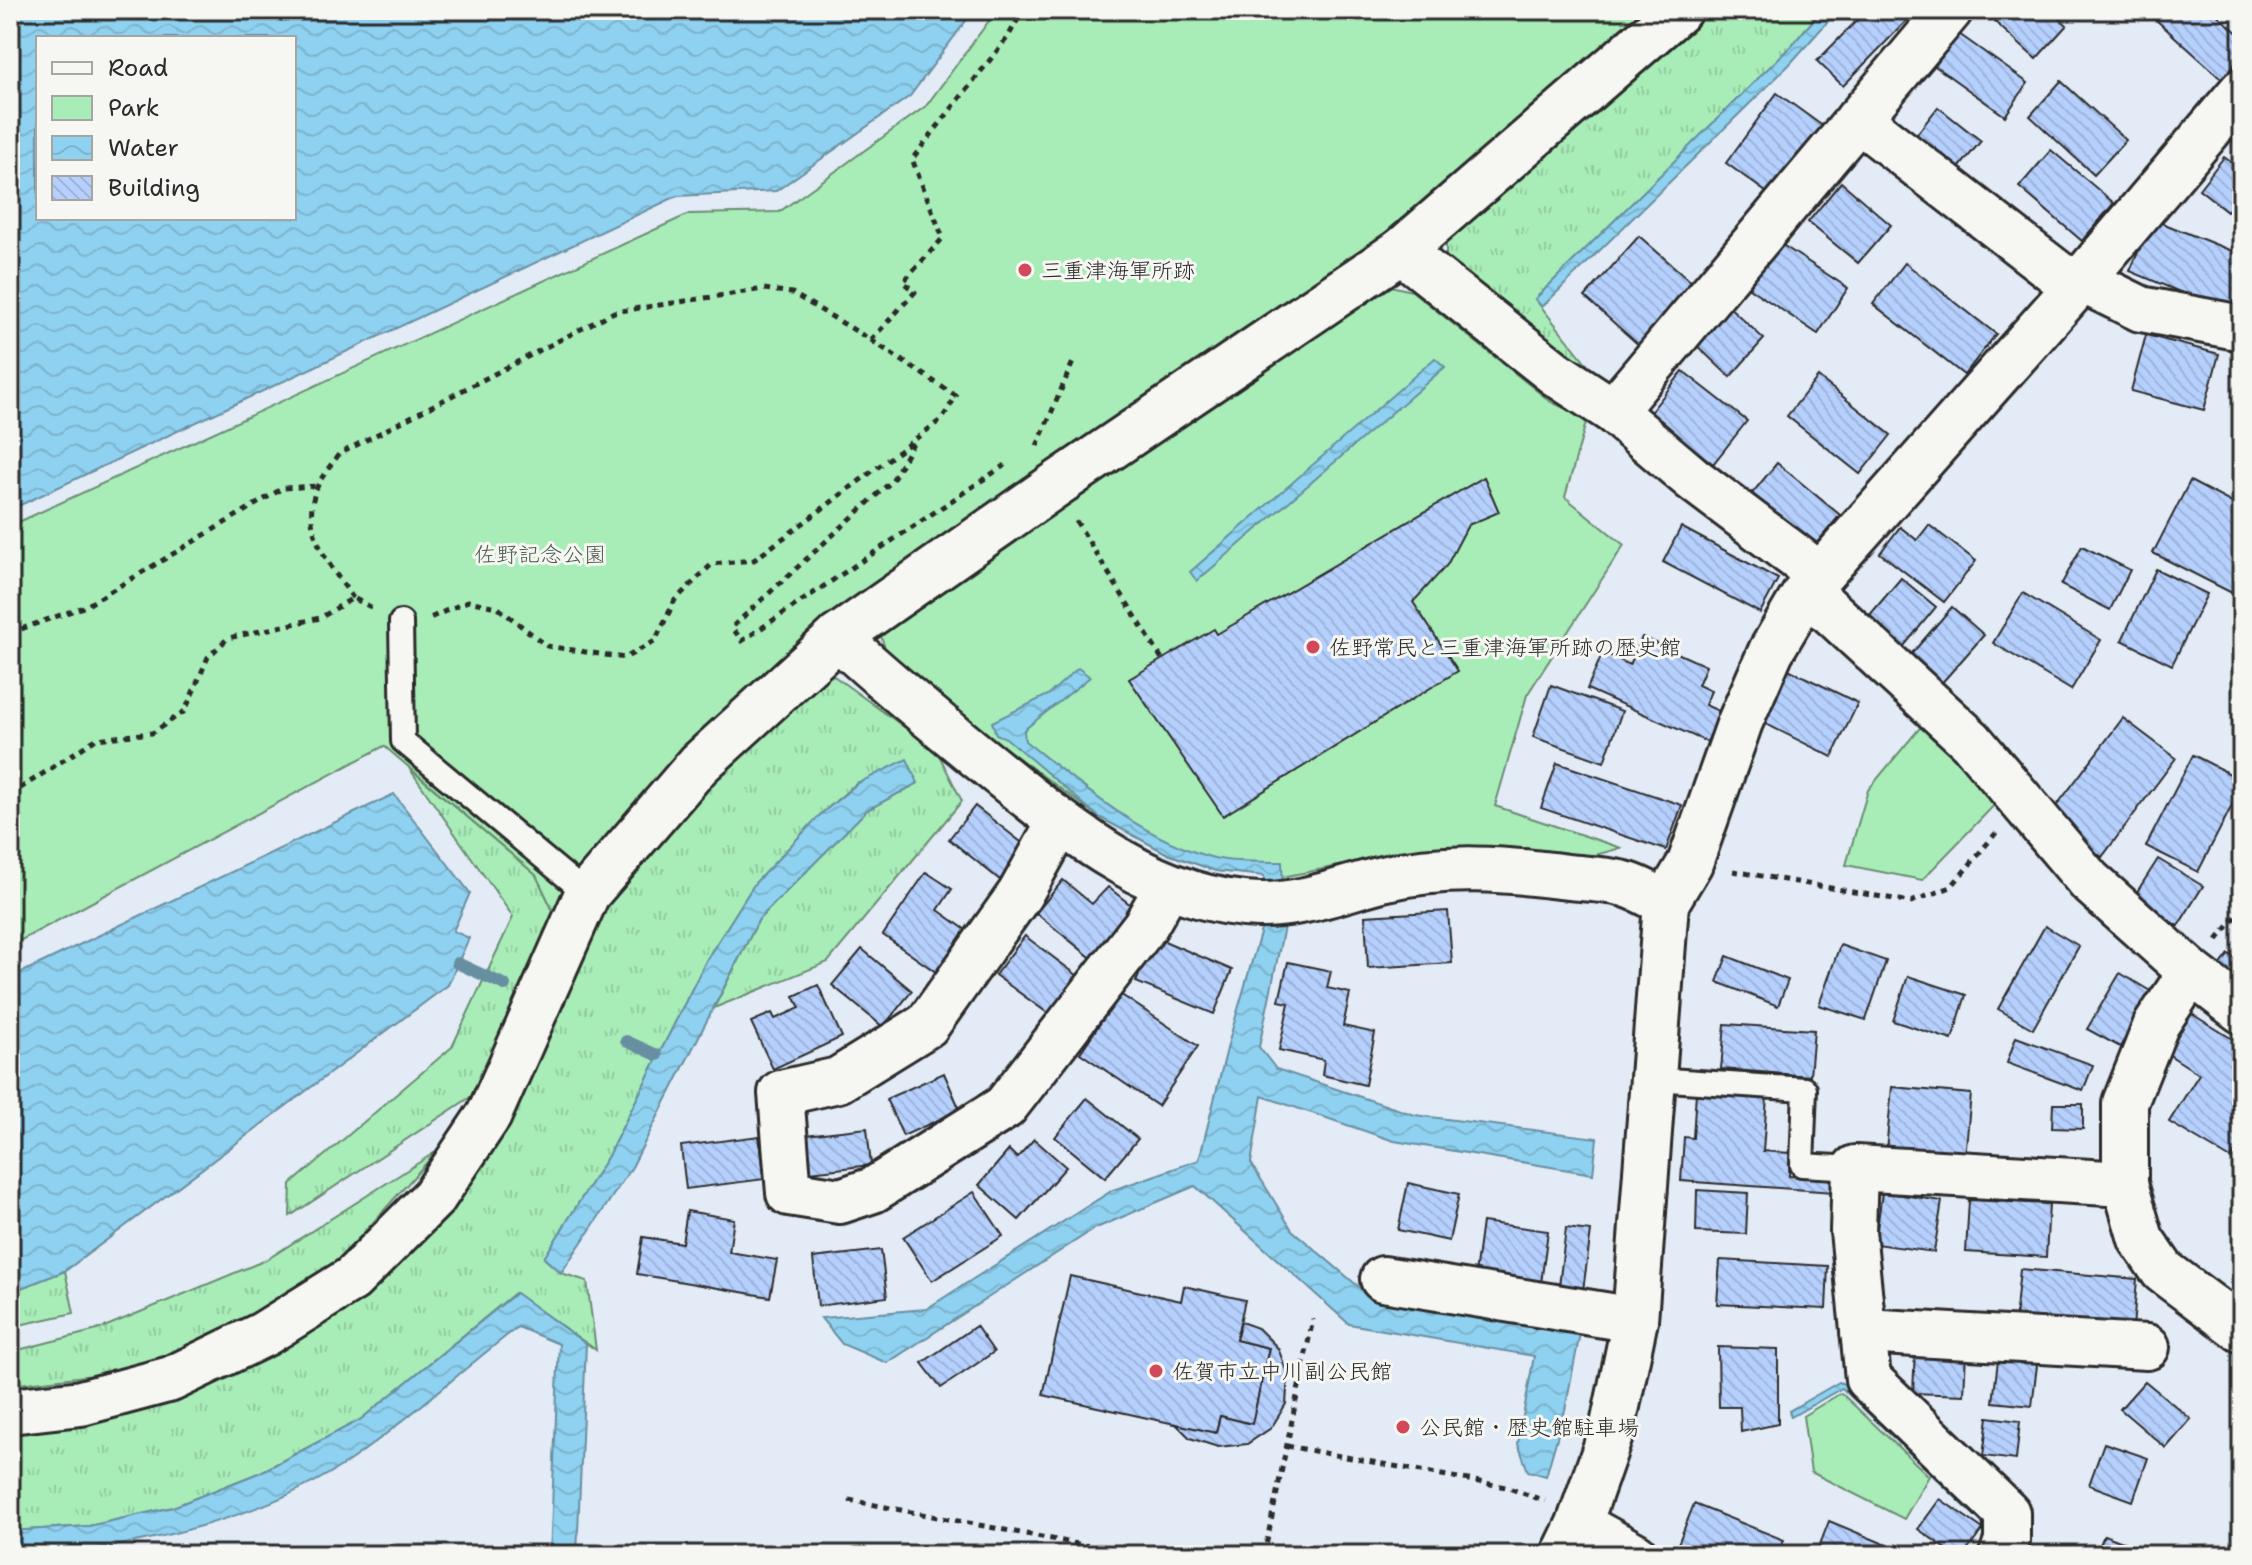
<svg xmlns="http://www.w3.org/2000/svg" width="2252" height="1565" font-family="'Shantell Sans','Klee One',sans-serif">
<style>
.grass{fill:url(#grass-tufts);stroke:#6a8c72;stroke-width:2}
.green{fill:#a8edb8;stroke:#6a8c72;stroke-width:2}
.water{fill:url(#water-waves);stroke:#678fa1;stroke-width:2;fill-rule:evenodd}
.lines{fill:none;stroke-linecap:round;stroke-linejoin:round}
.stream{stroke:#678fa1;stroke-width:12}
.building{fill:url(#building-back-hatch);stroke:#2b2b2b;stroke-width:2}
.lane-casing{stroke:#2b2b2b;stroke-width:28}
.street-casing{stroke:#2b2b2b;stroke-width:50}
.secondary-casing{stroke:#2b2b2b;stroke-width:50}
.path{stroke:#2b2b2b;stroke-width:5;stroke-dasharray:6 6;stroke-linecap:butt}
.lane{stroke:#f6f6f2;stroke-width:22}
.street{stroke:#f6f6f2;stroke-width:44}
.secondary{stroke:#f6f6f2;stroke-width:44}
.poi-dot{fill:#d1495b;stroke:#f6f6f2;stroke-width:3}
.labels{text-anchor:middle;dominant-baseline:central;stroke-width:6;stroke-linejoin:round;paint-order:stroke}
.poi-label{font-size:22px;fill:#2b2b2b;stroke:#f6f6f2;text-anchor:start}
.park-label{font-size:22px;fill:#4a5c4e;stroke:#f6f6f2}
</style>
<defs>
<pattern id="grass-tufts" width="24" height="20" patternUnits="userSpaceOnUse" patternTransform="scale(2)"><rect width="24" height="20" fill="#a8edb8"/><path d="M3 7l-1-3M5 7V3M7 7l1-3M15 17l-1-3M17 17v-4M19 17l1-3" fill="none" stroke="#91cb9e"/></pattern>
<pattern id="water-waves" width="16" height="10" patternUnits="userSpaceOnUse" patternTransform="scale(2)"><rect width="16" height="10" fill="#8fd1f0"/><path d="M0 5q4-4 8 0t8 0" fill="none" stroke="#7cb4ce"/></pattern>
<pattern id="building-back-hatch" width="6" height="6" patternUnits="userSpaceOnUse" patternTransform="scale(2)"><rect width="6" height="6" fill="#b6d0fe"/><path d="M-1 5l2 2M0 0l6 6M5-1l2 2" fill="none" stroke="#9db3da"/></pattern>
</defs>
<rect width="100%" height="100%" fill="#e3ebf6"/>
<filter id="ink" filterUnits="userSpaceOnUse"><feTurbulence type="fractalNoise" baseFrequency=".0125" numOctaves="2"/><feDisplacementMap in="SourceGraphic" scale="16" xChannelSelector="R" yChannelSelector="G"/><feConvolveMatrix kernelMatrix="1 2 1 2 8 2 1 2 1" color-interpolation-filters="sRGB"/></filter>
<g filter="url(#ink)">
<g class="grass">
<polygon points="1707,10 1822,10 1792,45 1535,299 1587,364 1594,386 1446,268 1446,237"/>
<polygon points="827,671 937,751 962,801 828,962 714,1008 759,919 867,810 918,783 858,782 821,814 755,883 707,959 608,1156 544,1258 561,1273 587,1281 596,1350 515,1293 360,1420 261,1472 173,1507 89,1526 10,1531 10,1431 202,1385 497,1136 609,900 715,772"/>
<polygon points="409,768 536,875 558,921 472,1096 290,1216 291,1184 452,1047 513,917"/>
<polygon points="437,1151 335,1265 160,1367 10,1385 10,1352 97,1330 266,1260"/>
<polygon points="65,1271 74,1313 10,1327 10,1286 21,1288"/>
</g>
<g class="green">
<polygon points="997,10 1658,10 1392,241 823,626 558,921 536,875 384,746 10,946 10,526 689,214 779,212 926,106"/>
<polygon points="1386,285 1412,291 1551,402 1587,419 1565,497 1624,545 1527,695 1495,806 1621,848 1570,862 1481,847 1425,849 1282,877 1216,871 1168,854 1099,817 998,743 887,655 878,626"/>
<polygon points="1928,718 2003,796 1922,880 1846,865 1868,790"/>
<polygon points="1841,1393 1929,1476 1904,1519 1811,1472 1803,1416"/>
</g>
<g class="water">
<path d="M10 10H974L910 96 776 191 677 196 10 510ZM294 38V218H38V38Z"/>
<polygon points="1822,10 1838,10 1789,65 1542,307 1535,299 1792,45"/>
<polygon points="1435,358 1445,367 1197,581 1190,572"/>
<path d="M1078 668 1090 677 1024 730 1025 741C1082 786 1142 839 1214 858 1234 863 1260 861 1282 862L1284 927 1259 1047 1276 1069 1415 1115 1597 1138 1593 1174 1394 1141 1262 1096 1251 1163 1292 1230 1359 1287 1581 1328 1565 1410 1546 1476 1528 1471 1518 1444 1534 1356 1349 1324 1195 1186 1094 1229 887 1363 842 1344 821 1318 926 1309 1113 1190 1199 1160 1230 1037 1261 930 1264 876 1216 871 1168 854 1099 817 1006 738 996 734 992 722 1048 695Z"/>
<polygon points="907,759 918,783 867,810 759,919 632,1167 561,1273 544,1258 608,1156 707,959 755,883 821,814 858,783"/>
<polygon points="394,794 470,893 453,931 469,938 448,985 65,1271 21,1288 10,1286 10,978"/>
<path d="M516 1293 586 1344 577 1555H550L559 1344 518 1327C462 1369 410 1419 352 1459 264 1520 115 1555 10 1555V1531L89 1526 173 1507 261 1472 360 1420Z"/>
<polygon points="1839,1382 1849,1386 1989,1521 1985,1530 1981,1522 1842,1388 1791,1417 1789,1411"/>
</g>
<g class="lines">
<g class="stream">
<polyline points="457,963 505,985"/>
<polyline points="626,1041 657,1055"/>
</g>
</g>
<g class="building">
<polygon points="1867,10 1917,10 1843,86 1817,61"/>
<polygon points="2006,10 2050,10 2067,25 2036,59 1995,22"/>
<polygon points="2145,10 2212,10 2242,37 2242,56 2222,79"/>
<polygon points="1959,34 2028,83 2005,116 1935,66"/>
<polygon points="2061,81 2126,140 2094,175 2030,116"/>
<polygon points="1777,93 1828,130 1777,200 1726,163"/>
<polygon points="1938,107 1981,141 1955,173 1913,139"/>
<polygon points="2051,150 2114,203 2082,241 2019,187"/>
<polygon points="2224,157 2242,170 2242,192 2227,211 2199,189"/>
<polygon points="1841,182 1891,225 1858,263 1808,222"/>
<polygon points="2152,219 2242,255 2242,303 2237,316 2130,271"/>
<polygon points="1639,236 1695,285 1641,347 1585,297"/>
<polygon points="1778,242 1848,288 1818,334 1749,288"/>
<polygon points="1905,263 1996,334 1964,375 1873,304"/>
<polygon points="1725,303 1764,339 1730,377 1691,340"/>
<polygon points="2146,335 2219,354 2204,410 2131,391"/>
<polygon points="1683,371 1747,421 1713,464 1649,414"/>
<polygon points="1818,377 1891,435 1860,474 1787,416"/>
<polygon points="1777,463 1840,515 1812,549 1749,497"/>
<polygon points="1484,477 1499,512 1468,525 1447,565 1413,602 1458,671 1223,816 1129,679 1214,629 1217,634"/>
<polygon points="2190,481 2242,508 2242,598 2153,553"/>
<polygon points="1929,525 1976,561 1944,602 1880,553 1900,527 1917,540"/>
<polygon points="1681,527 1778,579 1760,613 1663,562"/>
<polygon points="2082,546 2130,570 2110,610 2061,585"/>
<polygon points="2156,569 2207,594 2172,665 2122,640"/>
<polygon points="1901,578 1936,607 1899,652 1864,622"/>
<polygon points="2023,593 2101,640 2071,690 1993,643"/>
<polygon points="1952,607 1984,635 1939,686 1907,659"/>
<polygon points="1642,637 1706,666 1698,685 1711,691 1705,705 1721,712 1707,742 1587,689 1603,652 1630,665"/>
<polygon points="1788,669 1858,703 1832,757 1762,722"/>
<polygon points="1551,685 1622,711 1604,762 1533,737"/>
<polygon points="2123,718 2176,758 2102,857 2048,817"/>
<polygon points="2193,755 2242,780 2242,786 2198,872 2146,846"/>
<polygon points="1557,763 1682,805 1666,850 1541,808"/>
<polygon points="975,806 1026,846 1000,880 949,839"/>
<polygon points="2158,859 2203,886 2178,926 2133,898"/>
<polygon points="926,872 952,889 938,910 966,930 936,972 883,935"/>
<polygon points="1063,880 1092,904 1108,887 1137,910 1095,961 1036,913"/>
<polygon points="1448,911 1452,963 1368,968 1365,916"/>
<polygon points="2045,926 2079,946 2033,1029 1998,1009"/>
<polygon points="1025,936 1078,976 1049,1014 995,975"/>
<polygon points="1155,937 1232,970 1214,1014 1136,982"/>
<polygon points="1840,945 1886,961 1866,1020 1819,1005"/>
<polygon points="862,949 912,991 883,1027 832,985"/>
<polygon points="2229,954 2242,964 2242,990 2216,971"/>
<polygon points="1727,956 1788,980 1778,1006 1717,982"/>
<polygon points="1288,962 1331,971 1327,988 1350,993 1343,1026 1375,1033 1365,1085 1322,1075 1324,1060 1279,1050 1289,1003 1279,1001"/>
<polygon points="2120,973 2152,992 2120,1047 2087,1029"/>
<polygon points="1908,976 1966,995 1952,1040 1893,1021"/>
<polygon points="818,985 842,1037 773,1069 751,1022 772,1013 775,1019 800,1008 794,996"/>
<polygon points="1120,994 1198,1046 1158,1106 1080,1053"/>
<polygon points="2187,1011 2242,1045 2242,1141 2231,1159 2169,1122 2199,1074 2163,1051"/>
<polygon points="1725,1024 1814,1030 1810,1076 1721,1069"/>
<polygon points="2016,1037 2093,1065 2083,1091 2007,1063"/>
<polygon points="944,1073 960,1110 903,1136 886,1099"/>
<polygon points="1892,1087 1971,1094 1965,1158 1886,1151"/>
<polygon points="1696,1092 1767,1097 1763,1151 1790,1153 1789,1176 1834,1179 1833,1192 1681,1181 1684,1137 1693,1138"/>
<polygon points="1087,1098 1138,1139 1105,1178 1055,1137"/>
<polygon points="2053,1104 2083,1104 2083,1129 2052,1128"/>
<polygon points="867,1128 871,1165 810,1172 806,1135"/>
<polygon points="759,1136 765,1179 686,1189 681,1146"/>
<polygon points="1034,1139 1066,1167 1019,1220 979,1185 1009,1150 1017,1158"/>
<polygon points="1408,1183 1459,1194 1449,1241 1398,1230"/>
<polygon points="1697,1190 1748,1193 1746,1234 1696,1232"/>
<polygon points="974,1192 1003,1236 932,1281 903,1237"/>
<polygon points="1882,1192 1942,1201 1934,1252 1875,1244"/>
<polygon points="1969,1200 2049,1204 2046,1257 1966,1252"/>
<polygon points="687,1211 734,1219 729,1252 777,1260 770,1297 637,1274 643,1237 682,1243"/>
<polygon points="1482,1222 1548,1231 1540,1291 1474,1282"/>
<polygon points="1566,1228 1591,1231 1582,1298 1558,1295"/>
<polygon points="881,1250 887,1297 818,1306 813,1258"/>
<polygon points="1720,1260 1828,1266 1826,1309 1717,1304"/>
<polygon points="2020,1269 2137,1279 2133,1329 2015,1319"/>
<polygon points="1070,1276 1181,1301 1184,1286 1245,1300 1236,1340 1269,1348 1252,1424 1220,1416 1216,1433 1043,1395"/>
<polygon points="1241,1322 1258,1328 1278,1348 1288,1375 1286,1404 1271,1428 1247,1444 1218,1447 1190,1438 1176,1424 1216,1433 1220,1416 1252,1424 1269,1348 1236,1340"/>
<polygon points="976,1326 994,1352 941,1388 922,1363"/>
<polygon points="1718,1347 1778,1349 1778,1424 1741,1432 1740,1407 1719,1407"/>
<polygon points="1915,1349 1966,1352 1964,1395 1913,1393"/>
<polygon points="1999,1352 2038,1357 2032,1406 1993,1402"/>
<polygon points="2145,1381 2191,1419 2166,1448 2120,1409"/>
<polygon points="1988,1417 2020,1421 2016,1460 1983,1456"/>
<polygon points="2104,1443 2148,1458 2133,1501 2089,1485"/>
<polygon points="1940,1499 1983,1529 1964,1555 1955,1555 1918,1529"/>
<polygon points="1694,1504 1784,1540 1778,1555 1674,1554"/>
<polygon points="1829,1521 1887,1545 1883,1555 1816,1555"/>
<polygon points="2242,1527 2242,1555 2233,1555"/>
<polygon points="2104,1535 2152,1553 2152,1555 2096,1555"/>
</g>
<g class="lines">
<defs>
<g id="lane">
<polyline points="401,622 403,741 587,894"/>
<polyline points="1654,1079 1805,1089 1802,1165 1855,1168"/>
</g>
<g id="street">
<polyline points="1679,10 1401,251 1555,373 1613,411 1693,479 1820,575"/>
<polyline points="1858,119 2061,276 2082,280 2141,309 2242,328"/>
<polyline points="1613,411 1950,10"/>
<polyline points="1807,590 1971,741 2089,881 2191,972 2242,1011"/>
<path d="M838 637C882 679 929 716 976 755 1059 821 1147 901 1259 905 1301 906 1342 889 1382 879 1445 864 1505 869 1568 877 1587 879 1610 879 1628 885 1641 889 1654 897 1666 903L1690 863 1740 722 1771 651 1807 590 2082 280 2242 91"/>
<polyline points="1060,822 1020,894 927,1025 838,1080 781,1093 789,1193 840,1201 873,1190 1005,1107 1145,926 1168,886"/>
<polyline points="2191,972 2156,1025 2125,1103 2125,1184 2141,1239 2163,1271 2242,1330"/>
<polyline points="1383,1279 1635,1320"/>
<polyline points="1863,1331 2147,1347"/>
<polyline points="10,1411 81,1403 171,1379 264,1334 352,1279 434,1197 489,1115 587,894 699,764 838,637 1054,486 1401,251"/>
<polyline points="1579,1524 1635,1555"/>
<polyline points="2002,1555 2007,1541 2007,1513 1868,1379 1853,1231 1855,1168 2125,1184"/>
</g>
<polyline id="secondary" points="1564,1555 1579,1524 1612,1430 1635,1320 1666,903"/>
</defs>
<use href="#lane" class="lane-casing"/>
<use href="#street" class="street-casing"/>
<use href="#secondary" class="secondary-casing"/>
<g class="path">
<polyline points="871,340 915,292 903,282 943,238 912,159 1008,37 1023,10"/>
<polyline points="913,443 892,481 732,627 742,641 1005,465"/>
<polyline points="1037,446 1073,362"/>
<polyline points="1076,521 1162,659"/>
<path d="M353 598C329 564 298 528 318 485 323 474 332 464 339 454L614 312 764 289 792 293 871 340 956 396 942 419 754 560 712 564 675 600 655 641 625 658 547 646 497 607 468 601 430 618"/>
<polyline points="10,633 86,606 283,488 317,486"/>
<polyline points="10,795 96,739 152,733 185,711 208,657 228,638 320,618 353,598 375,609"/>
<polyline points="1733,871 1911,902 1951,887 1996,833"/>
<polyline points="2217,940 2242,909"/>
<polyline points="1287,1446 1506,1487 1545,1501"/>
<polyline points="849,1500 1135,1555"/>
<polyline points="1264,1555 1313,1319"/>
</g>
<use href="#lane" class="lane"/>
<use href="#street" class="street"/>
<use href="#secondary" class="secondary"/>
</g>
</g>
<g class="poi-dot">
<circle cx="1025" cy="270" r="8"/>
<circle cx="1313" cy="647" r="8"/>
<circle cx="1156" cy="1371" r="8"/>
<circle cx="1403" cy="1427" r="8"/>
</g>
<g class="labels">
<g class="poi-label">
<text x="1041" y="270">三重津海軍所跡</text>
<text x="1329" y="647">佐野常民と三重津海軍所跡の歴史館</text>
<text x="1172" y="1371">佐賀市立中川副公民館</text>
<text x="1419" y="1427">公民館・歴史館駐車場</text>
</g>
<g class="park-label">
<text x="540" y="554">佐野記念公園</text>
</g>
</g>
<rect width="2252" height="1565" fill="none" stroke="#f6f6f2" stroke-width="40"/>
<rect x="20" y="20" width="2212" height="1525" fill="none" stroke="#2b2b2b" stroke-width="3" filter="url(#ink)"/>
<rect x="36" y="36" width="260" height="184" fill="#f6f6f2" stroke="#a5a5a2" stroke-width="2"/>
<rect x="52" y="62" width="40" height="12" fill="#f6f6f2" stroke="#a5a5a2" stroke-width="2"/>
<text x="108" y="76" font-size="24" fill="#2b2b2b">Road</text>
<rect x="52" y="96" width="40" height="24" fill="#a8edb8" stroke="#a5a5a2" stroke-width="2"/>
<text x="108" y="116" font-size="24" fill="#2b2b2b">Park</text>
<rect x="52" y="136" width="40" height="24" fill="url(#water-waves)" stroke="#a5a5a2" stroke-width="2"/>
<text x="108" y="156" font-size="24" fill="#2b2b2b">Water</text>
<rect x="52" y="176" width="40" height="24" fill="url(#building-back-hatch)" stroke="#a5a5a2" stroke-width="2"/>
<text x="108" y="196" font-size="24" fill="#2b2b2b">Building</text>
</svg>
